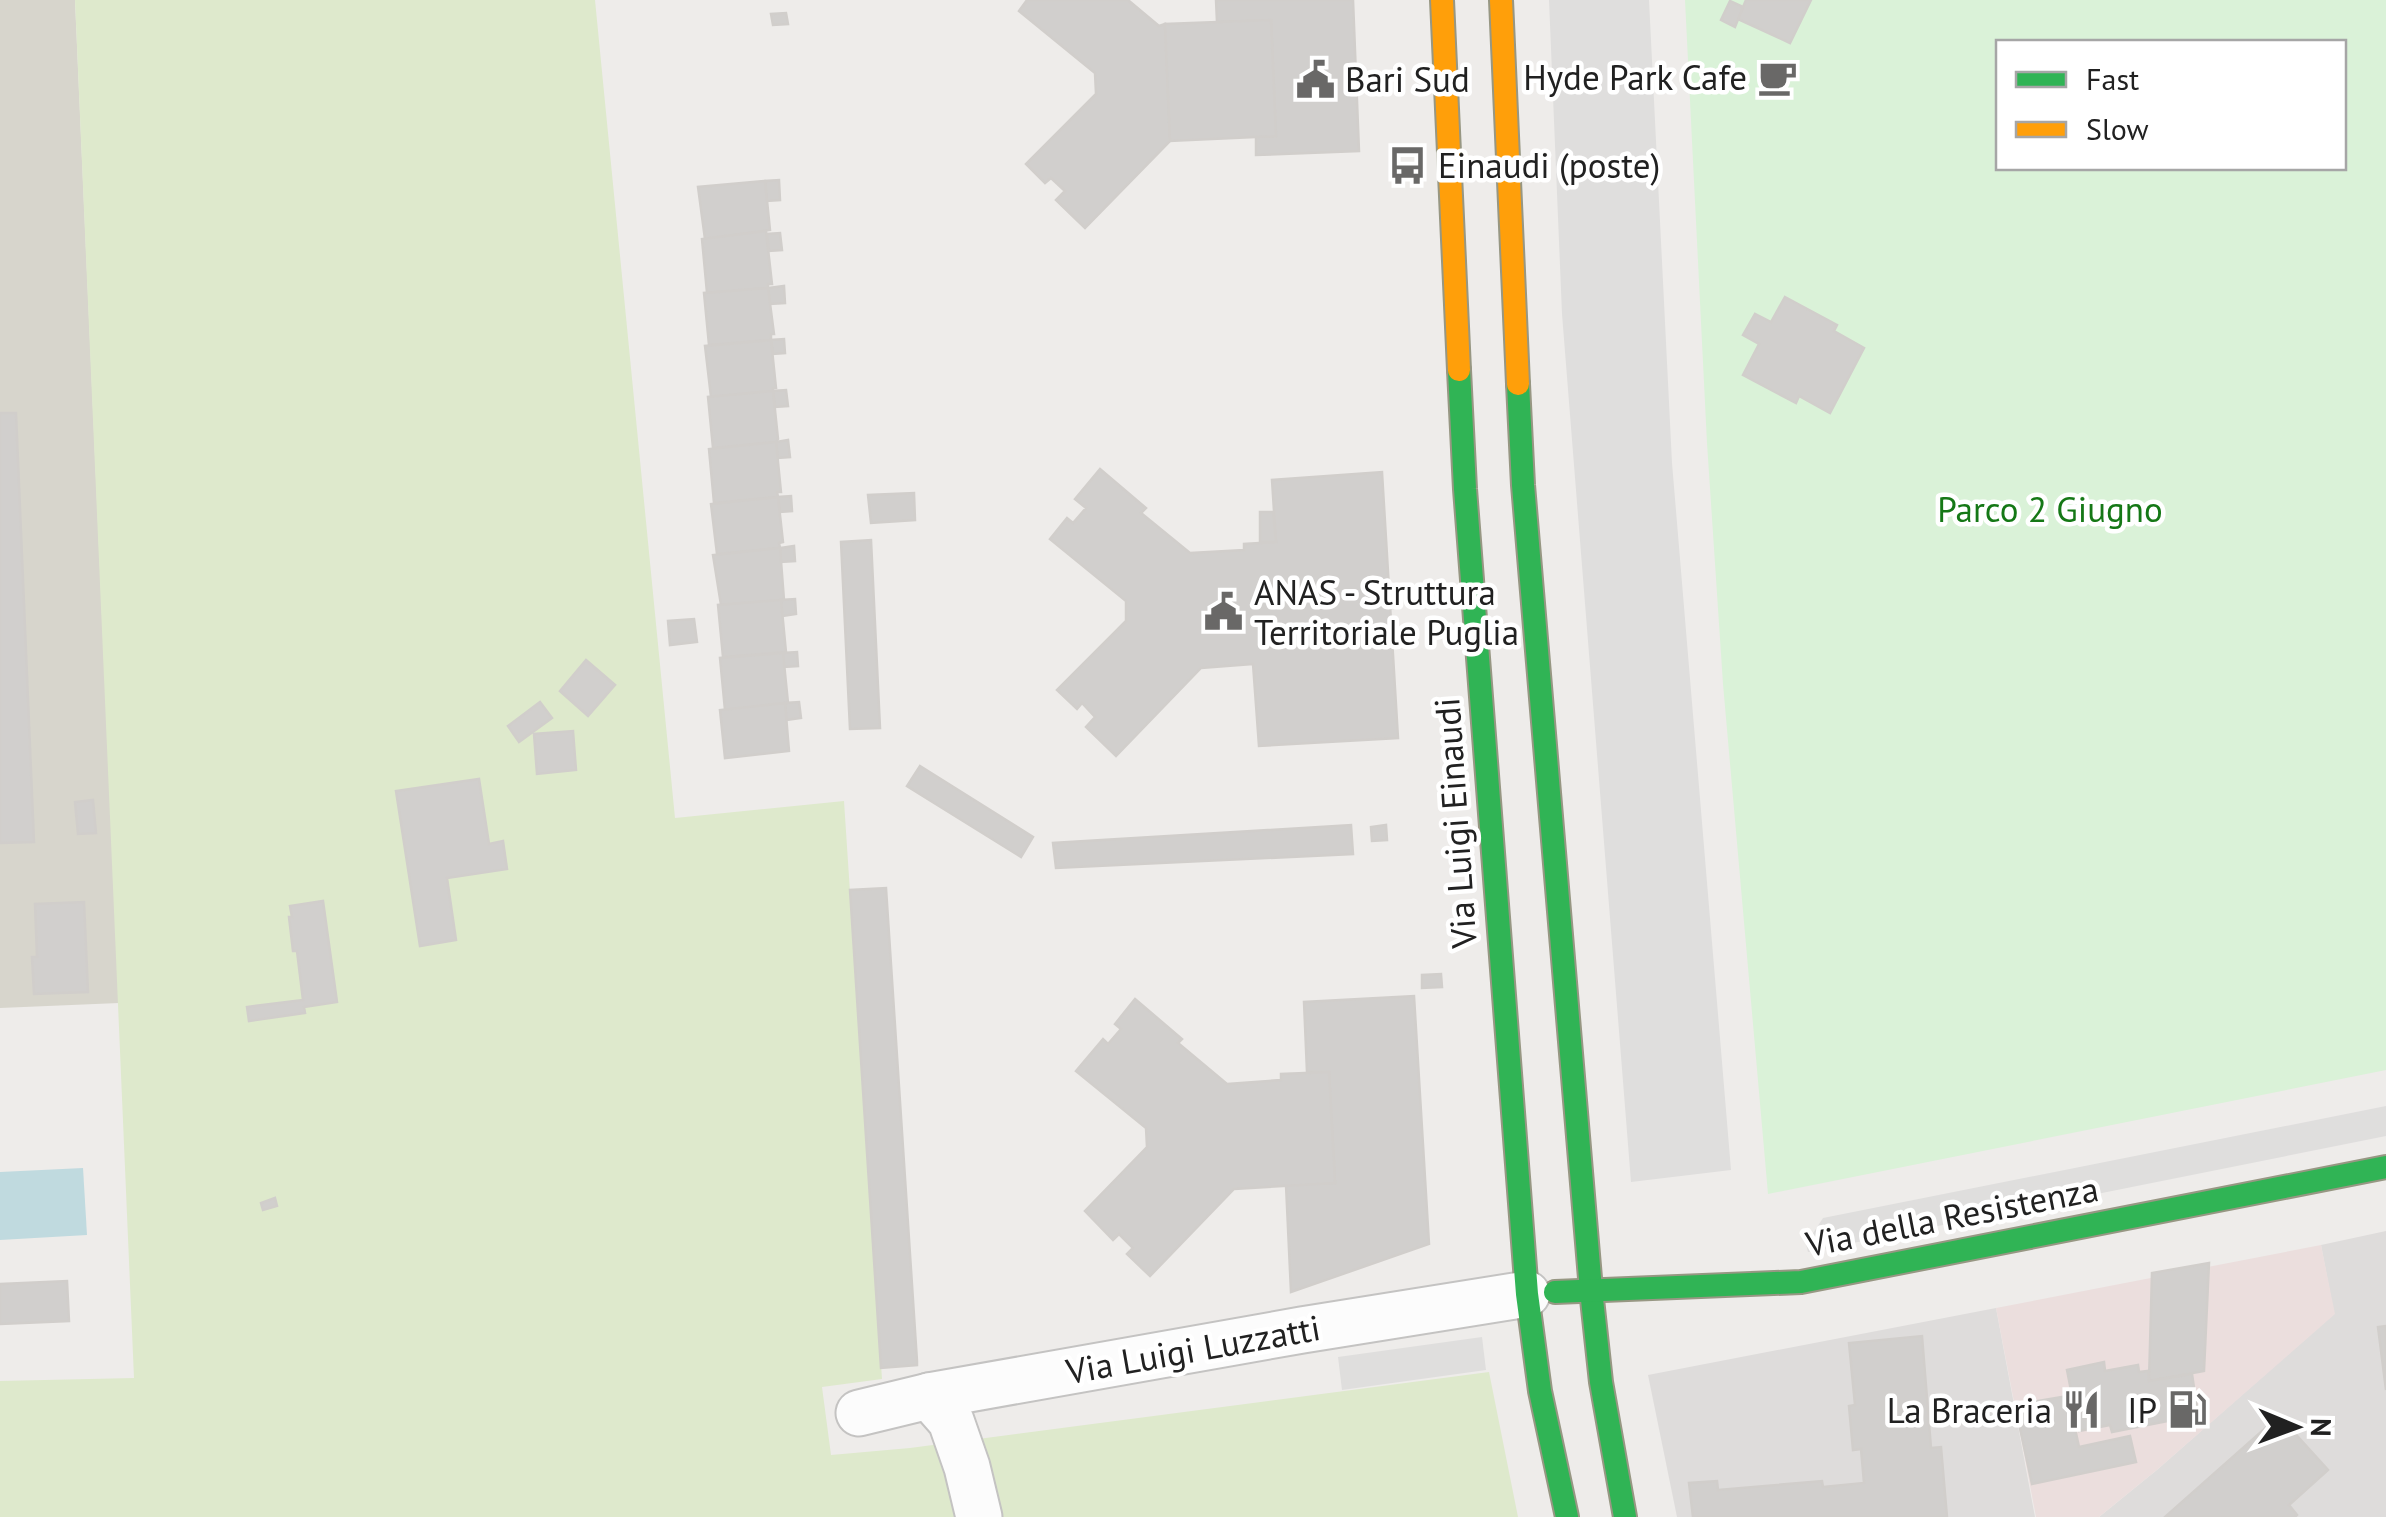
<svg xmlns="http://www.w3.org/2000/svg" width="2386" height="1517" font-family="'PT Sans',sans-serif">
<style>
.residential{fill:#dedcdb}
.commercial{fill:#ebdedd}
.construction{fill:#d7d5cc}
.grass{fill:#dee9cc}
.park{fill:#daf2d8;fill-rule:evenodd}
.parking{fill:#dfdedd}
.water{fill:#c0dadf}
.building{fill:#d1cfcd;stroke:#d1cecb;stroke-width:2.5}
.lines{fill:none;stroke-linecap:round;stroke-linejoin:round}
.street-casing{stroke:#c4c3c2;stroke-width:49}
.fast-casing{stroke:#979783;stroke-width:26}
.slow-casing{stroke:#979783;stroke-width:26}
.street{stroke:#fcfcfc;stroke-width:45}
.fast{stroke:#30b455;stroke-width:22}
.slow{stroke:#ff9f0a;stroke-width:22}
.labels{text-anchor:middle;dominant-baseline:central;stroke-width:9;stroke-linejoin:round;paint-order:stroke}
.poi-label{font-size:35px;fill:#212121;stroke:#fff;text-anchor:end}
.park-label{font-size:35px;fill:#157816;stroke:#fff}
.street-label{font-size:35px;fill:#212121;stroke:#fff}
</style>
<rect width="100%" height="100%" fill="#eeecea"/>
<g class="residential">
<polygon points="2386,1231 2386,1517 2099,1517 2158,1469 2334,1314 2321,1245"/>
<polygon points="1996,1308 2035,1517 1677,1517 1648,1375"/>
</g>
<polygon class="commercial" points="2321,1245 2335,1314 2158,1469 2099,1517 2036,1517 1996,1308"/>
<polygon class="construction" points="0,0 75,0 119,1003 0,1008"/>
<polygon class="grass" points="75,0 595,0 675,818 844,801 882,1379 822,1387 831,1455 910,1448 1489,1372 1518,1517 0,1517 0,1381 134,1378"/>
<path class="park" d="M1685 0H2386V1070L1768 1194 1723 684 1707 443ZM1998 42H2344V168H1998Z"/>
<g class="parking">
<polygon points="1549,0 1649,0 1672,463 1731,1170 1631,1182 1562,314"/>
<polygon points="2386,1106 2386,1136 1808,1252 1806,1244 1823,1218"/>
<polygon points="1482,1337 1486,1370 1342,1390 1338,1357"/>
</g>
<polygon class="water" points="83,1168 87,1235 0,1240 0,1172"/>
<g class="building">
<polygon points="1027,0 1128,0 1159,26 1165,24 1170,141 1085,228 1056,200 1065,191 1051,178 1045,183 1026,164 1096,94 1095,73 1019,11"/>
<polygon points="1216,0 1353,0 1359,151 1256,155 1256,137 1276,136 1271,20 1217,22"/>
<polygon points="1746,0 1811,0 1790,43 1738,19"/>
<polygon points="1730,1 1743,7 1735,27 1721,20"/>
<polygon points="786,13 788,24 773,25 771,14"/>
<polygon points="1271,20 1276,136 1170,141 1165,24"/>
<polygon points="779,180 780,200 767,201 765,181"/>
<polygon points="765,181 770,230 705,239 698,187"/>
<polygon points="766,231 772,284 768,284 768,288 707,293 702,239"/>
<polygon points="780,233 782,250 769,251 767,234"/>
<polygon points="784,286 785,303 770,304 768,288"/>
<polygon points="768,288 774,334 771,334 771,340 709,345 704,293"/>
<polygon points="1785,297 1837,325 1834,331 1864,348 1830,413 1799,396 1796,403 1743,375 1759,344 1743,335 1755,314 1771,322"/>
<polygon points="784,339 785,353 773,354 771,340"/>
<polygon points="771,340 776,388 773,388 773,391 711,397 705,346"/>
<polygon points="786,390 788,406 775,407 773,391"/>
<polygon points="773,391 778,439 776,442 713,448 708,397"/>
<polygon points="0,413 16,413 34,842 0,843"/>
<polygon points="788,440 790,457 778,458 776,442"/>
<polygon points="776,442 781,492 777,492 778,497 714,503 709,449"/>
<polygon points="1100,469 1146,508 1141,513 1190,553 1244,550 1244,544 1276,542 1272,480 1382,472 1398,738 1259,746 1253,664 1201,668 1116,756 1086,727 1095,717 1082,703 1077,709 1057,690 1126,621 1126,601 1050,539 1067,518 1073,523 1086,508 1075,499"/>
<polygon points="914,493 915,520 871,523 868,495"/>
<polygon points="791,496 792,511 780,512 778,497"/>
<polygon points="778,497 783,542 779,543 780,548 717,554 711,504"/>
<polygon points="1260,512 1273,512 1276,542 1260,542"/>
<polygon points="871,540 880,728 850,729 841,542"/>
<polygon points="794,546 795,561 781,562 780,548"/>
<polygon points="780,548 784,600 721,605 713,555"/>
<polygon points="795,599 796,614 782,616 781,600"/>
<polygon points="781,600 786,652 723,657 718,605"/>
<polygon points="694,619 697,642 670,645 668,621"/>
<polygon points="797,652 798,666 784,667 783,653"/>
<polygon points="783,653 788,703 725,710 720,658"/>
<polygon points="586,660 615,685 588,716 560,691"/>
<polygon points="540,702 552,718 519,742 508,726"/>
<polygon points="799,702 801,718 786,720 785,703"/>
<polygon points="785,703 789,751 725,758 720,710"/>
<polygon points="573,731 576,770 537,774 534,734"/>
<polygon points="920,766 1033,837 1021,857 907,786"/>
<polygon points="479,779 489,844 503,841 507,869 447,878 456,940 420,946 396,791"/>
<polygon points="93,800 96,833 78,834 75,802"/>
<polygon points="1351,825 1353,854 1056,868 1053,843"/>
<polygon points="1386,825 1387,840 1372,841 1371,827"/>
<polygon points="886,888 917,1361 917,1365 881,1368 850,890"/>
<polygon points="323,901 337,1002 304,1007 305,1013 249,1021 247,1007 303,1000 297,951 293,951 289,917 292,917 290,906"/>
<polygon points="84,902 88,992 34,994 32,957 37,957 35,904"/>
<polygon points="1441,974 1442,987 1422,988 1422,975"/>
<polygon points="1414,996 1429,1244 1291,1292 1286,1185 1335,1183 1329,1072 1307,1072 1304,1002"/>
<polygon points="1135,999 1182,1039 1178,1043 1227,1084 1281,1080 1281,1074 1329,1072 1335,1183 1234,1189 1150,1276 1127,1254 1133,1248 1119,1234 1113,1240 1085,1211 1147,1147 1146,1128 1076,1071 1103,1039 1108,1044 1121,1029 1115,1024"/>
<polygon points="275,1198 277,1206 263,1210 261,1203"/>
<polygon points="2209,1263 2204,1371 2149,1381 2152,1273"/>
<polygon points="67,1281 69,1321 0,1324 0,1284"/>
<polygon points="2386,1326 2386,1390 2378,1327"/>
<polygon points="1922,1336 1931,1448 1941,1447 1947,1517 1693,1517 1689,1483 1717,1481 1718,1490 1822,1481 1823,1487 1864,1483 1861,1449 1853,1450 1849,1406 1855,1405 1849,1343"/>
<polygon points="2104,1362 2105,1371 2138,1365 2139,1372 2148,1371 2149,1381 2192,1374 2198,1415 2112,1432 2110,1425 2079,1431 2067,1370"/>
<polygon points="2068,1396 2079,1447 2130,1436 2136,1462 2032,1484 2015,1405"/>
<polygon points="2279,1416 2328,1470 2289,1505 2297,1515 2295,1517 2165,1517"/>
</g>
<g class="lines">
<defs>
<g id="street">
<polyline points="929,1396 951,1421 967,1467 979,1517"/>
<polyline points="859,1413 929,1396 1302,1330 1527,1294"/>
</g>
<g id="fast">
<polyline points="1459,370 1465,489 1527,1294 1540,1391 1567,1517"/>
<polyline points="1518,384 1523,485 1591,1290 1601,1382 1625,1517"/>
<polyline points="1555,1292 1801,1282 2386,1167"/>
</g>
<g id="slow">
<polyline points="1442,0 1459,370"/>
<polyline points="1501,0 1518,384"/>
</g>
</defs>
<use href="#street" class="street-casing"/>
<use href="#fast" class="fast-casing"/>
<use href="#slow" class="slow-casing"/>
<use href="#street" class="street"/>
<use href="#fast" class="fast"/>
<use href="#slow" class="slow"/>
</g>
<defs>
<symbol id="cafe-bare" viewBox="-9 -9 18 18"><path d="M-5.5-4.5H6V0H3Q3 3.5 0 3.5H-2.5Q-5.5 3.5-5.5 0ZM3-3.2v2h1.7v-2ZM-6 4.5H4V6H-6Z" fill="#696867" stroke="#fff" stroke-width="2.5" paint-order="stroke"/></symbol>
<symbol id="civic-bare" viewBox="-9 -9 18 18"><path d="M-.6-6.5H3V-4.5H.6V-3L4-1V1h2V6H-6V1h2V-1L-.6-3ZM-1.2 2.5V6h2.4V2.5Z" fill="#696867" stroke="#fff" stroke-width="2.5" paint-order="stroke"/></symbol>
<symbol id="bus-bare" viewBox="-9 -9 18 18"><path d="M-5-6H5V4H4V6H2V4H-2V6H-4V4H-5ZM-3.5-4V0h7V-4ZM-3.5 1.2v1.5H-2V1.2ZM2 1.2v1.5H3.5V1.2Z" fill="#696867" stroke="#fff" stroke-width="2.5" paint-order="stroke"/></symbol>
<symbol id="restaurant-bare" viewBox="-9 -9 18 18"><path d="M-5-6h1v4h1v-4h1v4h1v-4h1v5L-1.5 .5V6h-2V.5L-5-1ZM5-6V6H3V1.5H1.5Q1.5-4 5-6Z" fill="#696867" stroke="#fff" stroke-width="2.5" paint-order="stroke"/></symbol>
<symbol id="fuel-bare" viewBox="-9 -9 18 18"><path d="M-5.5-6h7V0h2V4h1.3V-2.5L3-4.5l.8-.8L6-3V5H2.5V1h-1V6h-7ZM-4.2-4.7v3.2H.2V-4.7Z" fill="#696867" stroke="#fff" stroke-width="2.5" paint-order="stroke"/></symbol>
</defs>
<g fill-rule="evenodd">
<use href="#cafe-bare" x="1750" y="50" width="55" height="55"/>
<use href="#civic-bare" x="1288" y="52" width="55" height="55"/>
<use href="#bus-bare" x="1380" y="138" width="55" height="55"/>
<use href="#civic-bare" x="1196" y="584" width="55" height="55"/>
<use href="#restaurant-bare" x="2054" y="1382" width="55" height="55"/>
<use href="#fuel-bare" x="2160" y="1382" width="55" height="55"/>
</g>
<g class="labels">
<g class="poi-label">
<text x="1747" y="77">Hyde Park Cafe</text>
<text x="1345" y="79" text-anchor="start">Bari Sud</text>
<text x="1438" y="165" text-anchor="start">Einaudi (poste)</text>
<text x="1254" y="592" text-anchor="start">ANAS - Struttura<tspan x="1254" dy="40">Territoriale Puglia</tspan></text>
<text x="2052" y="1410">La Braceria</text>
<text x="2157" y="1410">IP</text>
</g>
<g class="park-label">
<text x="2050" y="509">Parco 2 Giugno</text>
</g>
<g class="street-label">
<text transform="translate(1455 823) rotate(-94)">Via Luigi Einaudi</text>
<text transform="translate(1952 1216) rotate(-11)">Via della Resistenza</text>
<text transform="translate(1193 1349) rotate(-10)">Via Luigi Luzzatti</text>
</g>
</g>
<rect x="1996" y="40" width="350" height="130" fill="#ffffff" stroke="#a6a6a6" stroke-width="2.5"/>
<rect x="2016" y="72" width="50" height="15" fill="#30b455" stroke="#a6a6a6" stroke-width="2.5"/>
<text x="2086" y="90" font-size="30" fill="#212121">Fast</text>
<rect x="2016" y="122" width="50" height="15" fill="#ff9f0a" stroke="#a6a6a6" stroke-width="2.5"/>
<text x="2086" y="140" font-size="30" fill="#212121">Slow</text>
<g transform="translate(2296 1427) rotate(91)" stroke="#ffffff" stroke-width="8" paint-order="stroke">
<path d="M0-8L18 38L0 25L-18 38Z" fill="#212121"/>
<text y="-15" font-size="28" font-weight="bold" text-anchor="middle" fill="#212121">N</text>
</g>
</svg>
